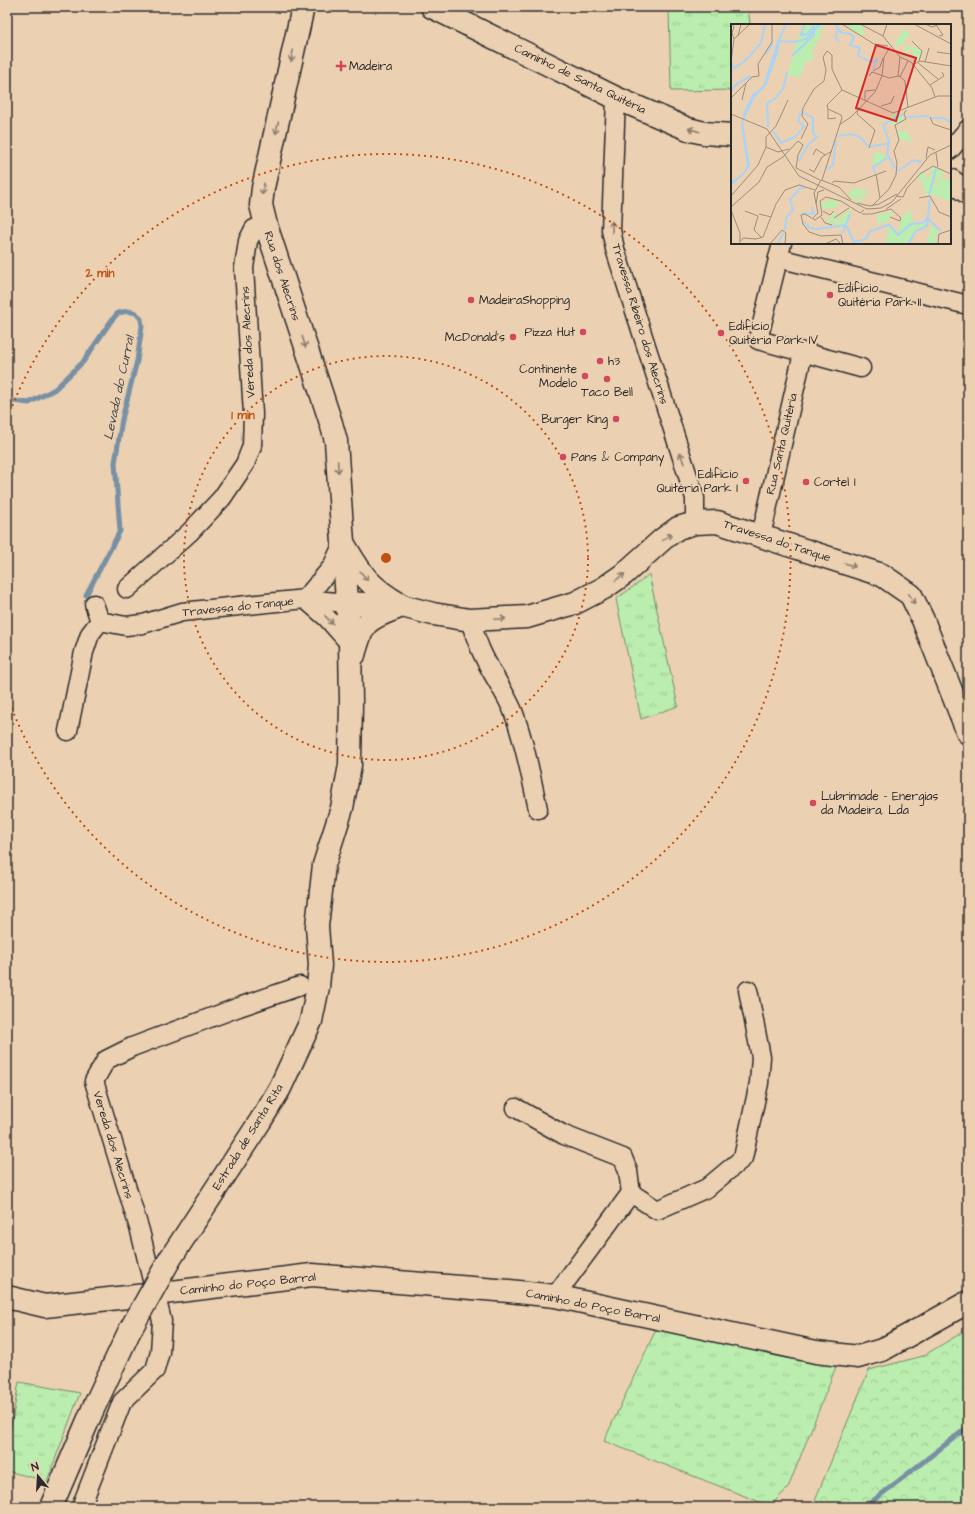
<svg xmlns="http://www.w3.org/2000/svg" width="975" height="1514" font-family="'Architects Daughter',sans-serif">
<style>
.grass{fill:url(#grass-tufts);stroke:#728c6c}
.forest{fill:url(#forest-crowns);stroke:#728c6c}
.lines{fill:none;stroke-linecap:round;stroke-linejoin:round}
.stream{stroke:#7890a4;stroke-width:5}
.street-casing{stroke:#2b2b2b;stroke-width:21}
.secondary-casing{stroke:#2b2b2b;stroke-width:25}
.street{stroke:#ebd0b2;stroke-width:18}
.secondary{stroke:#ebd0b2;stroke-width:22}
.secondary-bridge-casing{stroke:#2b2b2b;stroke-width:25;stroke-linecap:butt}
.secondary-bridge{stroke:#ebd0b2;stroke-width:22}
.oneway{stroke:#8b7e6e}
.ring{fill:none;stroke:#c25012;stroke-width:2;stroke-dasharray:2 4}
.poi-dot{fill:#d1495b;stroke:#ebd0b2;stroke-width:1.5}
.labels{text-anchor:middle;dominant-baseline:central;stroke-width:4;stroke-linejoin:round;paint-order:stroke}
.poi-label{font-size:12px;fill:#2b2b2b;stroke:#ebd0b2;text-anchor:start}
.street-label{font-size:12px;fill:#2b2b2b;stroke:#ebd0b2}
.water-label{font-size:13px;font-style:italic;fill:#3e4449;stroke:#ebd0b2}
.inset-river{fill:none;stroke:#abd3f5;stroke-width:2}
.inset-road{fill:none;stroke:#9e8e7c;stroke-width:1}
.view{fill:#d62828;fill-opacity:0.15;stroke:#d62828;stroke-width:2}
.inset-edge{fill:none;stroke:#2b2b2b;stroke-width:2}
.centre{fill:#c25012;stroke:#ebd0b2;stroke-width:2}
.ring-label{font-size:12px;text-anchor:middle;font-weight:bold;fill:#c25012;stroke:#ebd0b2;stroke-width:4;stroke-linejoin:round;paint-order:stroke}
</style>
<defs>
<pattern id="grass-tufts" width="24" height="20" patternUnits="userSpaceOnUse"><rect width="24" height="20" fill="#baedae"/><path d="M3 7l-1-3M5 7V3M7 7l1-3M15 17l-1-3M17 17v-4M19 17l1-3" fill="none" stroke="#a0cb96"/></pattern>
<pattern id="forest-crowns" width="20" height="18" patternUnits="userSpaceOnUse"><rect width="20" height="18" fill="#baedae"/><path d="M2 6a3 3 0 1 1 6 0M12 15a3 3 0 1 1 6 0" fill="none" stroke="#a0cb96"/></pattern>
</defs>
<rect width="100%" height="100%" fill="#ebd0b2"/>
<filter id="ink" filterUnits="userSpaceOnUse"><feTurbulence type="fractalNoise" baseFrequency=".025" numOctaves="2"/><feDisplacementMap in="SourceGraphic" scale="8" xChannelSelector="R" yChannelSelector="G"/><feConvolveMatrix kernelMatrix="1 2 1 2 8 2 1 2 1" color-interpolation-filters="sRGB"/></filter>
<g filter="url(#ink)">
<g class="grass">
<polygon points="669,7 748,7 750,25 732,25 732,90 671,91"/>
<polygon points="649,574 678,706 641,719 616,599 640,582"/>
<polygon points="657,1327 837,1364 788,1488 770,1506 604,1441"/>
<polygon points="19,1382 80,1393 47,1481 7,1471 7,1449"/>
</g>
<polygon class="forest" points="968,1329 968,1507 820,1507 815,1500 869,1370 923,1356"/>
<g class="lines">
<g class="stream">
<polyline points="7,400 29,403 55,389 83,362 111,321 118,313 128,311 136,313 141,319 142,326 137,361 122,419 115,463 120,531 86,595 92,601"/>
<polyline points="865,1507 968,1427"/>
</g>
<defs>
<g id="street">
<polyline points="616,98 611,230 615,249 695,498 695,523"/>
<polyline points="950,150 968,129"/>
<polyline points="782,243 758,340 861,368"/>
<polyline points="778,258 968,305"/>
<polyline points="759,534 764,523 803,353"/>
<polyline points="127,589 190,532 222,498 245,464 252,446 253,414 244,268 248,241 254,229 266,225"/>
<polyline points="305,599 332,567 343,543"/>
<polyline points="305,599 327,618 350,644"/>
<polyline points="94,604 100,621"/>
<path d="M470 620C474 633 478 645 484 657 493 676 505 692 513 711 525 743 531 777 538 809"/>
<polyline points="68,731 84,652 90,634 100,621 126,626 143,624 182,612 305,599 346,603"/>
<polyline points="516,1108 564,1135 623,1158 628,1171 631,1193"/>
<polyline points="555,1296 631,1193 657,1210 707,1188 743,1158 759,1083 761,1057 748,990"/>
<polyline points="81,1507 122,1402 155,1370 160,1352 162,1321 140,1231 94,1081 106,1060 132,1047 239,1007 300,986"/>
</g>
<g id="secondary">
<polyline points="432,7 616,98 688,129 704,133 732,135"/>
<polyline points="950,180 968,193"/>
<path d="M345 546C363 577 370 587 401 605"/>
<polyline points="346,603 402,606 433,614 470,620 527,617 575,603 604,588 624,574 663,539 678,528 695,523 717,522 882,575 911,595 923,620 968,733"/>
<path d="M354 655C363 622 365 620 397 608"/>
<polyline points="170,1259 261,1120 280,1088 311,1021 318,987 320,965 317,926 324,865 342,808 350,765 351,701 350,644 336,441 331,423 266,225 261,205 263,188 303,7"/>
<polyline points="7,1297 45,1306 155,1294 312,1275 509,1291 555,1296 816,1352 858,1357 882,1350 968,1302"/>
<polyline points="51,1507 93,1409 129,1332"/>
</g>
</defs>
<use href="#street" class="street-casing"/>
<use href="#secondary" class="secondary-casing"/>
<use href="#street" class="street"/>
<use href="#secondary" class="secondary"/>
<defs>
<polyline id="secondary-bridge" points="129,1332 170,1259"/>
</defs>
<use href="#secondary-bridge" class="secondary-bridge-casing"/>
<use href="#secondary-bridge" class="secondary-bridge"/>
</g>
<defs><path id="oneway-shaft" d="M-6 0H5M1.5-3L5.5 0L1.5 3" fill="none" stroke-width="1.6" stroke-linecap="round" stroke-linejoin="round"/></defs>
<g class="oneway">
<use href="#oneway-shaft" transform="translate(292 56) rotate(102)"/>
<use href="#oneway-shaft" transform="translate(277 128) rotate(103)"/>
<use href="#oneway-shaft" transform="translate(694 130) rotate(-164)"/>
<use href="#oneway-shaft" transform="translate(263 189) rotate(99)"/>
<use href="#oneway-shaft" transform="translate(612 227) rotate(-92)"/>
<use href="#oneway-shaft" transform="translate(304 342) rotate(72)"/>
<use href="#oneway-shaft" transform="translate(682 458) rotate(-108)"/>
<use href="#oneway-shaft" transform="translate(338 467) rotate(86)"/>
<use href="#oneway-shaft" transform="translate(667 537) rotate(-37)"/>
<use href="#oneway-shaft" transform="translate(850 565) rotate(19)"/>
<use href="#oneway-shaft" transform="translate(364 576) rotate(51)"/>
<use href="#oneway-shaft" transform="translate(620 577) rotate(-36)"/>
<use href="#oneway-shaft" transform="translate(912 599) rotate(58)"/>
<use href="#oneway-shaft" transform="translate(500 619) rotate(-3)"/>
<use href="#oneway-shaft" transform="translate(329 620) rotate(46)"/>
</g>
</g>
<g class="ring">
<circle cx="386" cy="558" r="202"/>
<path d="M8 417A404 404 0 1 1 8 699"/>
</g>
<g class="poi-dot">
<path d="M339 60h4v4h4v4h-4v4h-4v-4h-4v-4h4z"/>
<circle cx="830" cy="295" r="4"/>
<circle cx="471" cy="300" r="4"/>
<circle cx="583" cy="332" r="4"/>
<circle cx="721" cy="333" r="4"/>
<circle cx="513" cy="337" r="4"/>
<circle cx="600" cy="361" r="4"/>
<circle cx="585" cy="376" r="4"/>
<circle cx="607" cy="379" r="4"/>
<circle cx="616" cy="419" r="4"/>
<circle cx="563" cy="457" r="4"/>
<circle cx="746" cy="481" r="4"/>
<circle cx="806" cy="482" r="4"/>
<circle cx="813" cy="803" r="4"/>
</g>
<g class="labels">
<g class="poi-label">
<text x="349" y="66">Madeira</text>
<text x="838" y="288">Edifício<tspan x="838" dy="14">Quitéria Park II</tspan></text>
<text x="479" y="300">MadeiraShopping</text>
<text x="729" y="326">Edifício<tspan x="729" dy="14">Quitéria Park IV</tspan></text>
<text x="575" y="332" text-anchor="end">Pizza Hut</text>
<text x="505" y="337" text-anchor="end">McDonald's</text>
<text x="608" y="361">h3</text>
<text x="577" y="369" text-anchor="end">Continente<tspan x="577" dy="14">Modelo</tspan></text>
<text x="607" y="392" text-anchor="middle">Taco Bell</text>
<text x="608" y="419" text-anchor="end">Burger King</text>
<text x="571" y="457">Pans &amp; Company</text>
<text x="738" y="474" text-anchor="end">Edifício<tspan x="738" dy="14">Quitéria Park I</tspan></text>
<text x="814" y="482">Cortel I</text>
<text x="821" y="796">Lubrimade - Energias<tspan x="821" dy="14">da Madeira, Lda</tspan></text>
</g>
<g class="street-label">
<text transform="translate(580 79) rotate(26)">Caminho de Santa Quitéria</text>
<text transform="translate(282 276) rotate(72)">Rua dos Alecrins</text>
<text transform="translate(640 324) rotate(73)">Travessa Ribeiro dos Alecrins</text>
<text transform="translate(248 342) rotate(-93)">Vereda dos Alecrins</text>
<text transform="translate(782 444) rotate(-77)">Rua Santa Quitéria</text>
<text transform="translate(777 541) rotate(18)">Travessa do Tanque</text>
<text transform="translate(238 607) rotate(-6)">Travessa do Tanque</text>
<text transform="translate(248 1137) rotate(-58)">Estrada de Santa Rita</text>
<text transform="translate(113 1145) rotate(73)">Vereda dos Alecrins</text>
<text transform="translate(248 1284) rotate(-6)">Caminho do Poço Barral</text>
<text transform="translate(593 1306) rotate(11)">Caminho do Poço Barral</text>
</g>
<g class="water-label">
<text transform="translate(119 388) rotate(-78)">Levada do Curral</text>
</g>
</g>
<g transform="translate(731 24)">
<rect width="220" height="220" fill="#ebd0b2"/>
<path d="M120 0H128L133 4 131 10 137 6 130 12 117 4ZM173 5 179 9 169 23 163 20ZM175 21 188 25 191 28 188 35 181 32 182 26 178 25 175 35 172 34ZM145 127 157 133 143 142 141 135ZM202 143 214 149 207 154 205 159 202 155 200 160 207 161 206 158 211 153 215 156 220 155V178L204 171H195L189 154 184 153 192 147 196 155 202 148 198 145ZM120 164 138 167 128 179 123 178 133 170 121 175 117 171 121 167ZM99 175 107 178 106 184 92 185 90 177 94 179ZM117 185 120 186 114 202 105 204 104 198 97 200 96 194 100 195 103 189 108 191 104 198 111 196 109 192 112 189 115 191ZM179 185 182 198 193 200 195 196V201L186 205 176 220H154L157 206 153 197 147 201 146 191 162 187 156 198 167 210 170 195ZM200 201 209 208 205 210V220L196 219Z" fill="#baedae"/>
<path d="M73 0H95L90 6V13L82 20 87 19 81 27 83 35 75 38 68 54 57 50V48L62 32 73 22 65 27 62 26ZM170 89 174 96 164 101 160 100 158 94 162 90ZM166 107H176L181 118 168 115Z" fill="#baedae"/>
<path d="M46 18H49L47 29 35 62 24 73 12 98 19 142 14 149 0 162V158L13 148 16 141 10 100 14 85 22 70 32 62Z" fill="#abd3f5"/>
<path class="inset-river" d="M104 0 109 8 119 10 123 13 119 21 129 24 127 31 130 34M106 6 105 14 108 18M48 17 63 18 75 15 89 0M47 18 55 0M34 31 42 19M61 32 83 11V2L76 10 70 11 74 0M131 34 141 38 146 36 142 46M0 39 3 44 14 37 30 19 34 0M0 68 5 60 20 52M176 93 198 92M200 94H212L220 98M37 103 36 79 44 75 52 65 56 48M42 107 50 119 65 112 73 102 67 97 70 87M107 112 120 110 129 113 138 123M139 123 158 119M68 137 77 121 86 113 82 109V94L73 89M164 144 156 130 158 117 152 101 172 90M96 146 102 141 105 116M167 147 183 136 191 138M144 149 142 143 156 134M198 171 205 145M71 189 83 190 81 183M73 198 79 204 85 205 115 201 123 218 135 215 139 207 158 201 167 211 180 200 192 199 196 194 210 207M54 206 55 194 62 186 59 176 69 164H74M111 210 119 190M47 220 52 209M177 220 185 207 196 202 199 174"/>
<path class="inset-road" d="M1 0 3 3 1 9 3 15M111 0 143 20 157 22M129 0 152 12 169 33 180 38 201 64 204 73M183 0 220 20M194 0 201 3 209 0M205 1 212 11 208 12M7 12 10 0M152 12 156 0M3 15 19 0M181 17 191 27 188 37M206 28 220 30M0 38 3 15M186 38 207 55M194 38 198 24M181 41 189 37 220 42M142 47 149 43 152 34M138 52 141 48 158 54 168 52 174 57 177 84M167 52 169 33M169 53 177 37M15 59 21 53 28 52 27 40 41 18V0M199 61 213 52 211 48M0 74 15 59 11 76M134 76V67L144 66M150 82 160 79 163 72M97 85V95L105 94M127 86 126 90 144 106 138 124M0 90 36 105 68 152 136 185 150 184 161 178 199 131 220 121M199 93 202 100 220 106M108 101 120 93 144 68 151 52 153 33 159 23M70 115 77 100 71 92 72 84 83 65 93 57 95 46 92 33 96 27 101 31V45L111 66 162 89 207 72H220M35 123V113L45 102 57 76M35 123 47 128 58 125M205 129 207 143M82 131 85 125 94 131M195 134 197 123 204 126M78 145 83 148 91 133 101 127M145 150 149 174M90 156 108 163 120 176M91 156 111 94 110 91 97 85 96 81 111 66M101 159 103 157 123 159 155 147M0 172 27 141 35 123M165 172 172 173 176 164 189 150 202 142 220 150M188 174 199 172 208 188 220 193M126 179 139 182 148 180 166 170M85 180 87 168 93 166M142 181 158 165 165 151 166 139 163 127 168 116 164 101 175 95 173 90 175 86M0 183 28 158 36 143 52 133 67 117 72 121 67 131 65 144 89 156M155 185 170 175M0 186 9 209V220M14 187 27 192 23 206 31 214M92 187 99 191 103 187M28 190 40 193M131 190H141L160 185 170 194 169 197 159 193M90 193 94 199 101 201M103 194 118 184M81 195 87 189 83 169 90 156M84 196 74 190 70 191 72 200 78 208 90 212 110 211 112 220M84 196 91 191 89 177 95 173 110 177 129 189 133 186M10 217 12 214 25 215 32 213 45 180 54 166 68 161 84 166M39 220 51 206 55 209 54 220M94 220 105 215 110 220M207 220 208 210 220 206"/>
<path class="view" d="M145 21 185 34 165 97 125 84Z"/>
<rect width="220" height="220" class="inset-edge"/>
</g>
<circle cx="386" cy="558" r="6" class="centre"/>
<g class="ring-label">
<text x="100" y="277">2 min</text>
<text x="243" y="419">1 min</text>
</g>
<rect width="975" height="1514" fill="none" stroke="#ebd0b2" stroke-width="24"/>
<rect x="12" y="12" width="951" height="1490" fill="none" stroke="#2b2b2b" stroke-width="1.5" filter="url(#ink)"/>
<g transform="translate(38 1476) rotate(342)" stroke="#ebd0b2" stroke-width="3" paint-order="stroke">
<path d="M0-3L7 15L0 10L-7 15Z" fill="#2b2b2b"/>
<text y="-6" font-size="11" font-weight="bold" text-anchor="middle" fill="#2b2b2b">N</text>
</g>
</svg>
